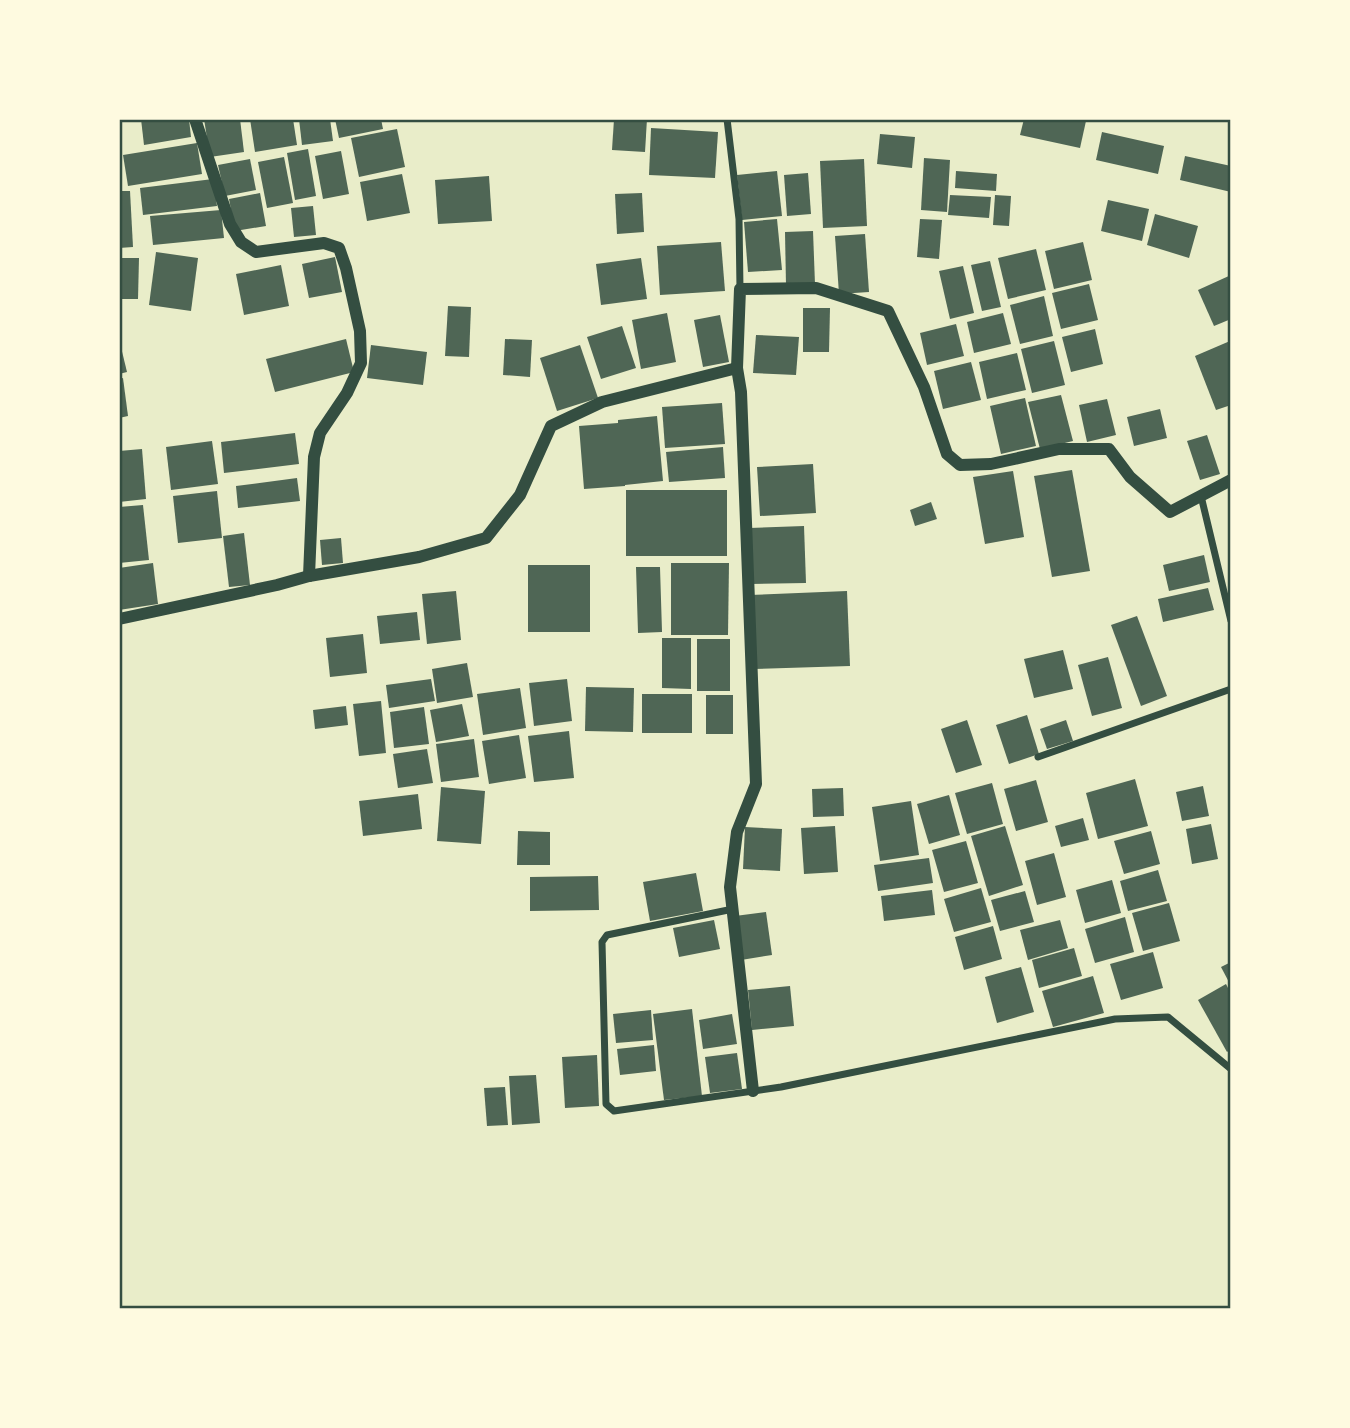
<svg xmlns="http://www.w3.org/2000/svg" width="1350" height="1428" font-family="'IBM Plex Sans',sans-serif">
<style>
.building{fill:#4f6655}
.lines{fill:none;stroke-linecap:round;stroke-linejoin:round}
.minor{stroke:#344e41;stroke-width:7}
.tertiary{stroke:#344e41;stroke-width:12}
.neatline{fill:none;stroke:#344e41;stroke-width:2.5}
</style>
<rect width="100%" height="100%" fill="#e9edc9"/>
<g class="building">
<polygon points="141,119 189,119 191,137 144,145"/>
<polygon points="204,119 240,119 244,152 210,157"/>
<polygon points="250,119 293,119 297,145 255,152"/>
<polygon points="299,119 330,119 333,141 302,145"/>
<polygon points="335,119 381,119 383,129 339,138"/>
<polygon points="614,119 647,119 645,152 612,150"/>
<polygon points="1024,119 1077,119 1086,121 1080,148 1020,135"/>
<polygon points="651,128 718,132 715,178 649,175"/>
<polygon points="397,129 405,167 359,177 351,138"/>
<polygon points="1102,132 1164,146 1158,174 1096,160"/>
<polygon points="880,134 915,137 912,168 877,164"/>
<polygon points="197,143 202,174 128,186 123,155"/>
<polygon points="308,149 316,196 295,200 287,153"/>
<polygon points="341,151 349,194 323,199 315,156"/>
<polygon points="1185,156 1231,166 1231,192 1180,180"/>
<polygon points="284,157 293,203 267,208 258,162"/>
<polygon points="924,158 950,160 947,212 921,210"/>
<polygon points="250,159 256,190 225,196 218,165"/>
<polygon points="864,159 867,226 823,228 820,161"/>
<polygon points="777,171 782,216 742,220 737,175"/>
<polygon points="956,171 997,174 996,191 955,188"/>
<polygon points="808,173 811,214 787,216 784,175"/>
<polygon points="402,174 410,213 367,221 360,182"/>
<polygon points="489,176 492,221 438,224 435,180"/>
<polygon points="213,179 217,206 143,215 140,188"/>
<polygon points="119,191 130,191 133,247 119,248"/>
<polygon points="260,193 266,226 235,231 229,199"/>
<polygon points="642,193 644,232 617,234 615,194"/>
<polygon points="950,195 991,197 989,218 948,215"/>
<polygon points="995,195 1011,196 1009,226 993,225"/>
<polygon points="1108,200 1149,209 1142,241 1101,231"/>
<polygon points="313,206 316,235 294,237 291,208"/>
<polygon points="221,210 224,238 153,245 150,216"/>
<polygon points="1155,214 1198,226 1189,258 1147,245"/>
<polygon points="777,219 782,270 748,272 744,222"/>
<polygon points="920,219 942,220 939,259 917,257"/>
<polygon points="813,231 815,284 786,285 785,232"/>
<polygon points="865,234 869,292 839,294 835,236"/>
<polygon points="721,242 725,291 660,295 657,246"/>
<polygon points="1083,242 1092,280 1054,289 1045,251"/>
<polygon points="1036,249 1046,290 1008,299 998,258"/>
<polygon points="156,252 198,258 191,311 149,305"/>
<polygon points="335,257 342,292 309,298 302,264"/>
<polygon points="119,258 139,258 138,299 119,299"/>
<polygon points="641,258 647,299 601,305 596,264"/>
<polygon points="990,261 1001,307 982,311 971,265"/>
<polygon points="281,265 289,306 244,315 236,274"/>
<polygon points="963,266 974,313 950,319 939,271"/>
<polygon points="1231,275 1231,319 1214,326 1198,290"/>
<polygon points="1089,284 1098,320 1061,329 1052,293"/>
<polygon points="1044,296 1053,336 1020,344 1010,305"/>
<polygon points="448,306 471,307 469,357 445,356"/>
<polygon points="803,308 830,308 829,352 803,352"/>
<polygon points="667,313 676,362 641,369 632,320"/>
<polygon points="1003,313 1011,344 974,353 967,322"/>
<polygon points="720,315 729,362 703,367 694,320"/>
<polygon points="956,324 964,356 927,365 920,333"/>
<polygon points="622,326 636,368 601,379 587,337"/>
<polygon points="1095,329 1103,364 1071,372 1062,337"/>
<polygon points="756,335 799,337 796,375 753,373"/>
<polygon points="119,339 127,372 119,374"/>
<polygon points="346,339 354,372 275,392 266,359"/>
<polygon points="505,339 532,340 530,377 503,375"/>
<polygon points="1054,341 1065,385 1032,393 1021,349"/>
<polygon points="1230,341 1231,405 1216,410 1195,356"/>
<polygon points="371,345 427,352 423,385 367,378"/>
<polygon points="580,345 598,398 557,411 540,358"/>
<polygon points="1017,353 1026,390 987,399 979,362"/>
<polygon points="971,362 981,400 943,409 934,371"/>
<polygon points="123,378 128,416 119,418 119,379"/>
<polygon points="1061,395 1073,441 1040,449 1028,402"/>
<polygon points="1025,398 1036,446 1001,454 990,406"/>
<polygon points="1107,399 1116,435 1087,442 1079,405"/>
<polygon points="722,403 725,444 665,448 662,407"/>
<polygon points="1160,409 1167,438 1134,446 1127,417"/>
<polygon points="657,416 663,481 625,485 625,486 584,489 579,426 618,423 618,420"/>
<polygon points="295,433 299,464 224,473 221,442"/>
<polygon points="1207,435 1220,474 1200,480 1187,441"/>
<polygon points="212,441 218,484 171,490 166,447"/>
<polygon points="723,447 725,478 669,482 666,452"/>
<polygon points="142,449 146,499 119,502 119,451"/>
<polygon points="813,464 816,513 760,516 757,467"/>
<polygon points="1072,470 1090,571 1052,577 1034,476"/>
<polygon points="1013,471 1024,537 985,544 973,477"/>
<polygon points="297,478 300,501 238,508 236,486"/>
<rect x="626" y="490" width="101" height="66"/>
<polygon points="217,491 222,538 178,543 173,496"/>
<polygon points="931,502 937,519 915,526 910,510"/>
<polygon points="143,505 149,560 119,563 119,507"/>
<polygon points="804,526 806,583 751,584 749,528"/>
<polygon points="244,533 250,585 229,587 223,536"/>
<polygon points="341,538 343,563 322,565 320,540"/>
<polygon points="1204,555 1210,582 1169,591 1163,565"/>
<polygon points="153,563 158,604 119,610 119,568"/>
<polygon points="671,563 729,563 728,635 671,635"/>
<rect x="528" y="565" width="62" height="67"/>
<polygon points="636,567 660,567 662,632 638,633"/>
<polygon points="1208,588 1214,610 1163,622 1158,599"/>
<polygon points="456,591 461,640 427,644 422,594"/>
<polygon points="847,591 850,666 753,669 749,595"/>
<polygon points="417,612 420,640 380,644 377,616"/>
<polygon points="1137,616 1167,696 1141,706 1111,625"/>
<polygon points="363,634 367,673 330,677 326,638"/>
<polygon points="662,638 691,638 691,689 662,688"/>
<rect x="697" y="639" width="33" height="52"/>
<polygon points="1063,650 1073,689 1034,698 1024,659"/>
<polygon points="1108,657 1122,708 1092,716 1078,665"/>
<polygon points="467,663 473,697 437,703 432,669"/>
<polygon points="431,679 435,701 389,708 386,685"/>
<polygon points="567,679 572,721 534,726 529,683"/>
<polygon points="586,687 634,688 633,732 585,731"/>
<polygon points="520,688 526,728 483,735 477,694"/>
<rect x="642" y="694" width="50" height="39"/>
<rect x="706" y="695" width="27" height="39"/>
<polygon points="381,701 386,753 359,756 353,704"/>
<polygon points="462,704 469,736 436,742 430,710"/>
<polygon points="346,706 348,725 315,729 313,710"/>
<polygon points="424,707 429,744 394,748 390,712"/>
<polygon points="1027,715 1039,754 1009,764 996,725"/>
<polygon points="967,720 982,765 956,773 941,729"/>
<polygon points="1066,720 1073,741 1047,749 1040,729"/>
<polygon points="569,731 574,778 534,782 528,736"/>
<polygon points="519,735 526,778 489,784 482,741"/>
<polygon points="474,739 479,777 441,782 436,744"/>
<polygon points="427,749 433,783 398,788 393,754"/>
<polygon points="1135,779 1148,826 1098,839 1086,793"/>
<polygon points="1036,780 1048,822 1016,831 1004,789"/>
<polygon points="992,783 1003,824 967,834 955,793"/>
<polygon points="1203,786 1209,816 1182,821 1176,792"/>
<polygon points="441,787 485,791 481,844 437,841"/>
<polygon points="843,788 844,816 813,817 812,789"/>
<polygon points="418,794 422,829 363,836 359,801"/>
<polygon points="949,795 960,835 929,844 917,804"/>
<polygon points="911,801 919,855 880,861 872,807"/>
<polygon points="1083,818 1089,840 1061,847 1055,826"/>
<polygon points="1211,824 1218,859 1192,864 1186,829"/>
<polygon points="835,826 838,872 804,874 801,828"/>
<polygon points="1005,826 1023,885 989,896 971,836"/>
<polygon points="745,827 782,829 780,871 743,869"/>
<polygon points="518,831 550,832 550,865 517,865"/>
<polygon points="1151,831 1160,864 1124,874 1114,841"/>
<polygon points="966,841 978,883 944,892 932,850"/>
<polygon points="1054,853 1066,897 1037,905 1025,861"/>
<polygon points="929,858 933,883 878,891 874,865"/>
<polygon points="1158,870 1167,901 1128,911 1120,881"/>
<polygon points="696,873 703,911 650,921 643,882"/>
<polygon points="598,876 599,910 530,911 530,877"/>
<polygon points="1112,880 1121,913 1085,923 1076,890"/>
<polygon points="981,888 991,922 954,932 944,899"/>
<polygon points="932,890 935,915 884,921 881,896"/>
<polygon points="1025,891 1034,922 1000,931 991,900"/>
<polygon points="1169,903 1180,941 1143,951 1132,913"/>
<polygon points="766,912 772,955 741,960 735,916"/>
<polygon points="1125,917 1134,952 1095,963 1085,929"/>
<polygon points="714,920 720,949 679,957 673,928"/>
<polygon points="1060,920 1068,948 1028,960 1020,930"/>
<polygon points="993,926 1002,959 964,970 955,937"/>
<polygon points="1074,948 1082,976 1039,988 1032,960"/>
<polygon points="1153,952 1163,988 1121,1000 1110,964"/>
<polygon points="1231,962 1231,986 1221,967"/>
<polygon points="1021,967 1034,1012 997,1023 985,977"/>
<polygon points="1093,976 1104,1013 1053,1027 1042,991"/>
<polygon points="1226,984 1231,994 1231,1049 1227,1052 1198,1000"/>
<polygon points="790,986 794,1026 752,1030 748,990"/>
<polygon points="692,1009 702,1096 664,1100 653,1014"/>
<polygon points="651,1010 653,1040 616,1043 613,1014"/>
<polygon points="732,1014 737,1044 703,1049 699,1020"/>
<polygon points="654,1045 656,1071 620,1075 617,1049"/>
<polygon points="737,1053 742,1089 710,1093 705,1057"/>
<polygon points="597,1055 599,1106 565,1108 562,1057"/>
<polygon points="536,1075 540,1123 512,1125 509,1076"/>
<polygon points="505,1087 508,1125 487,1126 484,1088"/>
</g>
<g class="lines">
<g class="minor">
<polyline points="727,119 739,219 740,289"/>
<polyline points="1201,496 1231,621"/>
<polyline points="1038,757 1231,689"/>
<polyline points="733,909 607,935 602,942 606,1104 614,1111 781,1087 1115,1019 1168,1017 1231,1069"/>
</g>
<g class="tertiary">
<polyline points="195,119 230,224 241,242 256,252 324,243 339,248 346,268 360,331 361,363 347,393 320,433 314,457 309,576"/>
<polyline points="119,619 277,585 309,576 419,557 486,538 520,495 551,426 602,402 737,368"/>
<polyline points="753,1091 730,887 737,832 756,784 741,392 737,368 740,289 816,288 888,311 924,387 947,454 960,465 991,464 1059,449 1109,449 1130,477 1170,512 1231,480"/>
</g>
</g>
<rect width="1350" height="1428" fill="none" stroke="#fefae0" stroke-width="242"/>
<rect x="121" y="121" width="1108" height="1186" class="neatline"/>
</svg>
